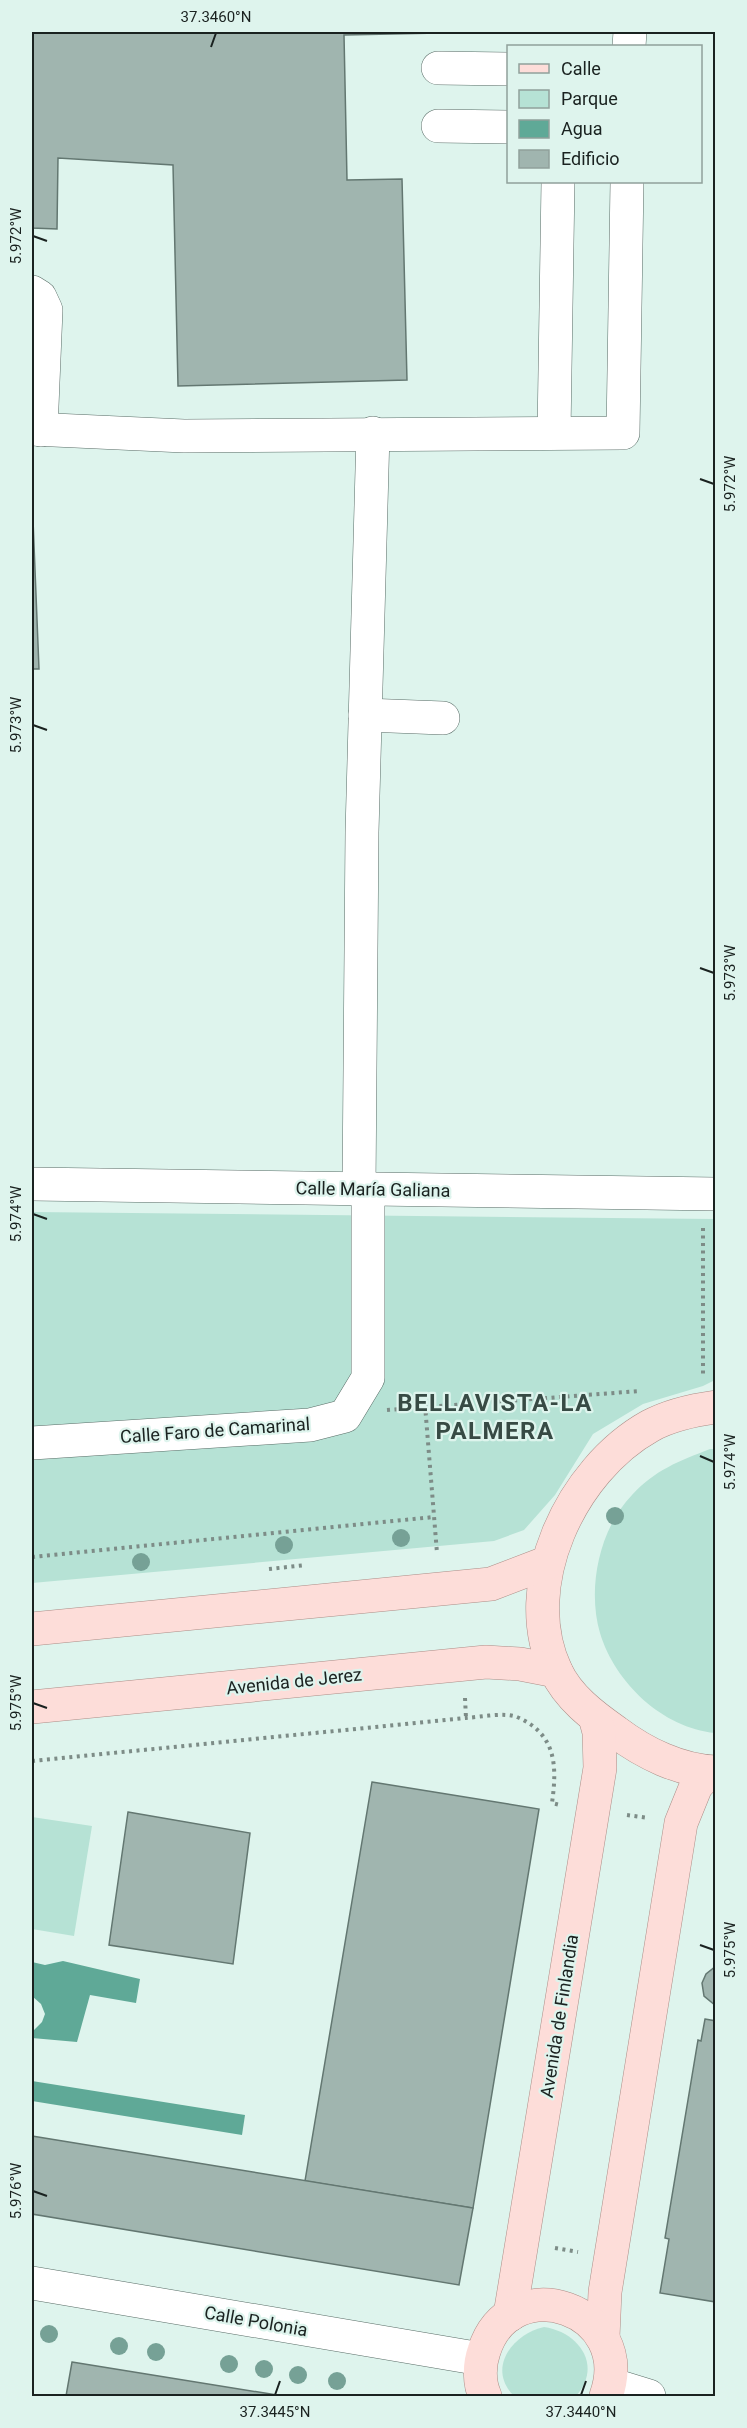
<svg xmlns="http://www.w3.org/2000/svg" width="747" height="2428" font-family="Roboto,sans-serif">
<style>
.green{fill:#b6e2d5}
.water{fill:#5fa997}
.building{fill:#a0b5af;stroke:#637771;stroke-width:1.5}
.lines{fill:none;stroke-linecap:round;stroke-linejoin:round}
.minor-casing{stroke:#596d67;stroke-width:34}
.major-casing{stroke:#ac8d87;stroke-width:34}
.path{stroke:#7d8c87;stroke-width:4;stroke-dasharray:3 4.5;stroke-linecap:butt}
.minor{stroke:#fff;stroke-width:33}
.major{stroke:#fdddd9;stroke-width:33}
.tree{fill:#76a196}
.ticks{fill:none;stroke:#1a2220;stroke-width:2}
.labels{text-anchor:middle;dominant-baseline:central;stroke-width:4.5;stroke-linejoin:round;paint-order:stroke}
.street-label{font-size:18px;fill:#1a2220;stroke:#def4ed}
.district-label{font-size:24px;font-weight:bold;letter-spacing:1.5px;fill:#374a44;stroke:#def4ed}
.neatline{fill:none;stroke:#1a2220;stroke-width:2}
.ticks-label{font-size:15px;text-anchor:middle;fill:#1a2220}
</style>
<rect width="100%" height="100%" fill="#def4ed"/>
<g class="green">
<polygon points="32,1212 715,1219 715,1380 703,1386 643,1404 593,1434 555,1495 524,1530 494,1541 32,1583"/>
<path d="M710 1449H715V1733C663 1728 615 1683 600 1633 587 1589 599 1529 632 1495 655 1470 679 1461 710 1449Z"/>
<polygon points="32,1817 92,1826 74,1936 32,1929"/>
<path d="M544 2327C579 2332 603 2366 576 2396H514C486 2368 513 2334 544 2327Z"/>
</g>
<g class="water">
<polygon points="63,1961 140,1979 136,2003 90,1995 77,2042 32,2038 32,2032 42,2022 45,2014 41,2004 32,1996 32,1962 45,1965"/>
<polygon points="32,2081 245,2115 242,2135 32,2101"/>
</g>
<g class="building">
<polygon points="32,32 487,32 344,35 347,180 402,179 407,380 178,386 173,165 58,158 57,229 32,228"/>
<polygon points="32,520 33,520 39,669 32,669"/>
<polygon points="372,1782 539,1809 473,2208 305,2181"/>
<polygon points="128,1812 250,1833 233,1964 109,1945"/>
<polygon points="716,1966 716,2006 704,1996 702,1983 706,1974"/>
<polygon points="705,2019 716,2021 716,2302 660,2293 669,2239 665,2238 698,2040 701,2041"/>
<polygon points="32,2136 473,2208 459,2285 32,2214"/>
<polygon points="72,2362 283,2396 66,2396"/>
</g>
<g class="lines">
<defs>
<g id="minor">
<polyline points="629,46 630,32"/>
<polyline points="438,68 508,69"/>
<polyline points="438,126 508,127"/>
<polyline points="32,292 40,297 46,310 41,430"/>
<polyline points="32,429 184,436 623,433 627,182"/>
<polyline points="554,433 558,182"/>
<polyline points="365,715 443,718"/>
<polyline points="32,1184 716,1194"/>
<polyline points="359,1188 362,832 373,433"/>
<polyline points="32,1443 310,1425 345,1416 368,1378 368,1189"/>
<polyline points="32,2283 481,2359"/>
<polyline points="610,2384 649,2396"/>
</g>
<g id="major">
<path d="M716 1407C694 1410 670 1415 650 1426 571 1470 516 1586 556 1671 568 1697 593 1716 616 1732 644 1753 680 1771 716 1772"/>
<polyline points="32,1629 491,1584 546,1563"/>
<polyline points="32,1707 486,1662 520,1664 556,1671"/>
<polyline points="510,2315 600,1768 599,1732 595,1717"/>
<polyline points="603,2337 605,2292 681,1823 696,1786 709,1772"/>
<path d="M485 2396C479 2383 479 2365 484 2351 511 2266 637 2309 606 2396"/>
</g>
</defs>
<use href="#minor" class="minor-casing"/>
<use href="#major" class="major-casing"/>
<g class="path">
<polyline points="703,1228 703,1376"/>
<polyline points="425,1405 437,1553"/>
<polyline points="387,1410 640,1391"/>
<polyline points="32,1557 434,1517"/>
<polyline points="269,1569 306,1565"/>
<polyline points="465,1698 466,1718"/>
<path d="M32 1761 466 1718C481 1717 504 1712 517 1717 557 1734 557 1767 552 1803L560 1805"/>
<polyline points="627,1815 649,1818"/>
<polyline points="555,2248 578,2252"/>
</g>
<use href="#minor" class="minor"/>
<use href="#major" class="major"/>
</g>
<g class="tree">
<circle cx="615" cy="1516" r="9"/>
<circle cx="401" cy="1538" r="9"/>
<circle cx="284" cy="1545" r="9"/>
<circle cx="141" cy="1562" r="9"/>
<circle cx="49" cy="2334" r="9"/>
<circle cx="119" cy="2346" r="9"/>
<circle cx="156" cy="2352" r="9"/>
<circle cx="229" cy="2364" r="9"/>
<circle cx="264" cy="2369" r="9"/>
<circle cx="298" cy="2375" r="9"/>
<circle cx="337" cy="2381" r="9"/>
</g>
<path class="ticks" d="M211 47 216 33M33 236 47 241M700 479 714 484M33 725 47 730M700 968 714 973M33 1214 47 1219M700 1456 714 1462M33 1703 47 1708M700 1945 714 1950M33 2191 47 2196M275 2395 280 2381M581 2395 586 2381"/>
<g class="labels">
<g class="street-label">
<text transform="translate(373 1189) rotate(1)">Calle María Galiana</text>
<text transform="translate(215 1430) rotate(-4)">Calle Faro de Camarinal</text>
<text transform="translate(294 1681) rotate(-6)">Avenida de Jerez</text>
<text transform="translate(559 2016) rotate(-81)">Avenida de Finlandia</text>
<text transform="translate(256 2321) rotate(10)">Calle Polonia</text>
</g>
<g class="district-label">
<text x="495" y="1403">BELLAVISTA-LA<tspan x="495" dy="28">PALMERA</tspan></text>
</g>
</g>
<rect width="747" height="2428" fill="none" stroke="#def4ed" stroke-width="66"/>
<rect x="507" y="45" width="195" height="138" fill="#def4ed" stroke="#90a09b" stroke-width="1.5"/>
<rect x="519" y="64" width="30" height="9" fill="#fdddd9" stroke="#90a09b" stroke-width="1.5"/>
<text x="561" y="75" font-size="18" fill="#1a2220">Calle</text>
<rect x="519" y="90" width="30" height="18" fill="#b6e2d5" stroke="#90a09b" stroke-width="1.5"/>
<text x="561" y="105" font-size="18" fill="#1a2220">Parque</text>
<rect x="519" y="120" width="30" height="18" fill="#5fa997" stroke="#90a09b" stroke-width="1.5"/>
<text x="561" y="135" font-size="18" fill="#1a2220">Agua</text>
<rect x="519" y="150" width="30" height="18" fill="#a0b5af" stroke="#90a09b" stroke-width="1.5"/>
<text x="561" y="165" font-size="18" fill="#1a2220">Edificio</text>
<rect x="33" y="33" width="681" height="2362" class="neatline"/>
<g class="ticks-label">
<text x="216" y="22">37.3460°N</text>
<text transform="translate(16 236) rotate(-90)" y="5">5.972°W</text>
<text transform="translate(730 484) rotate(-90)" y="5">5.972°W</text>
<text transform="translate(16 725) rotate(-90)" y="5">5.973°W</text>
<text transform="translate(730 973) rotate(-90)" y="5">5.973°W</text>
<text transform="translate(16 1214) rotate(-90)" y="5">5.974°W</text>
<text transform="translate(730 1462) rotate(-90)" y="5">5.974°W</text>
<text transform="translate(16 1703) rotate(-90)" y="5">5.975°W</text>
<text transform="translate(730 1950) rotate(-90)" y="5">5.975°W</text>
<text transform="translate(16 2191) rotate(-90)" y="5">5.976°W</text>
<text x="275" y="2417">37.3445°N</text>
<text x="581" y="2417">37.3440°N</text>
</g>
</svg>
